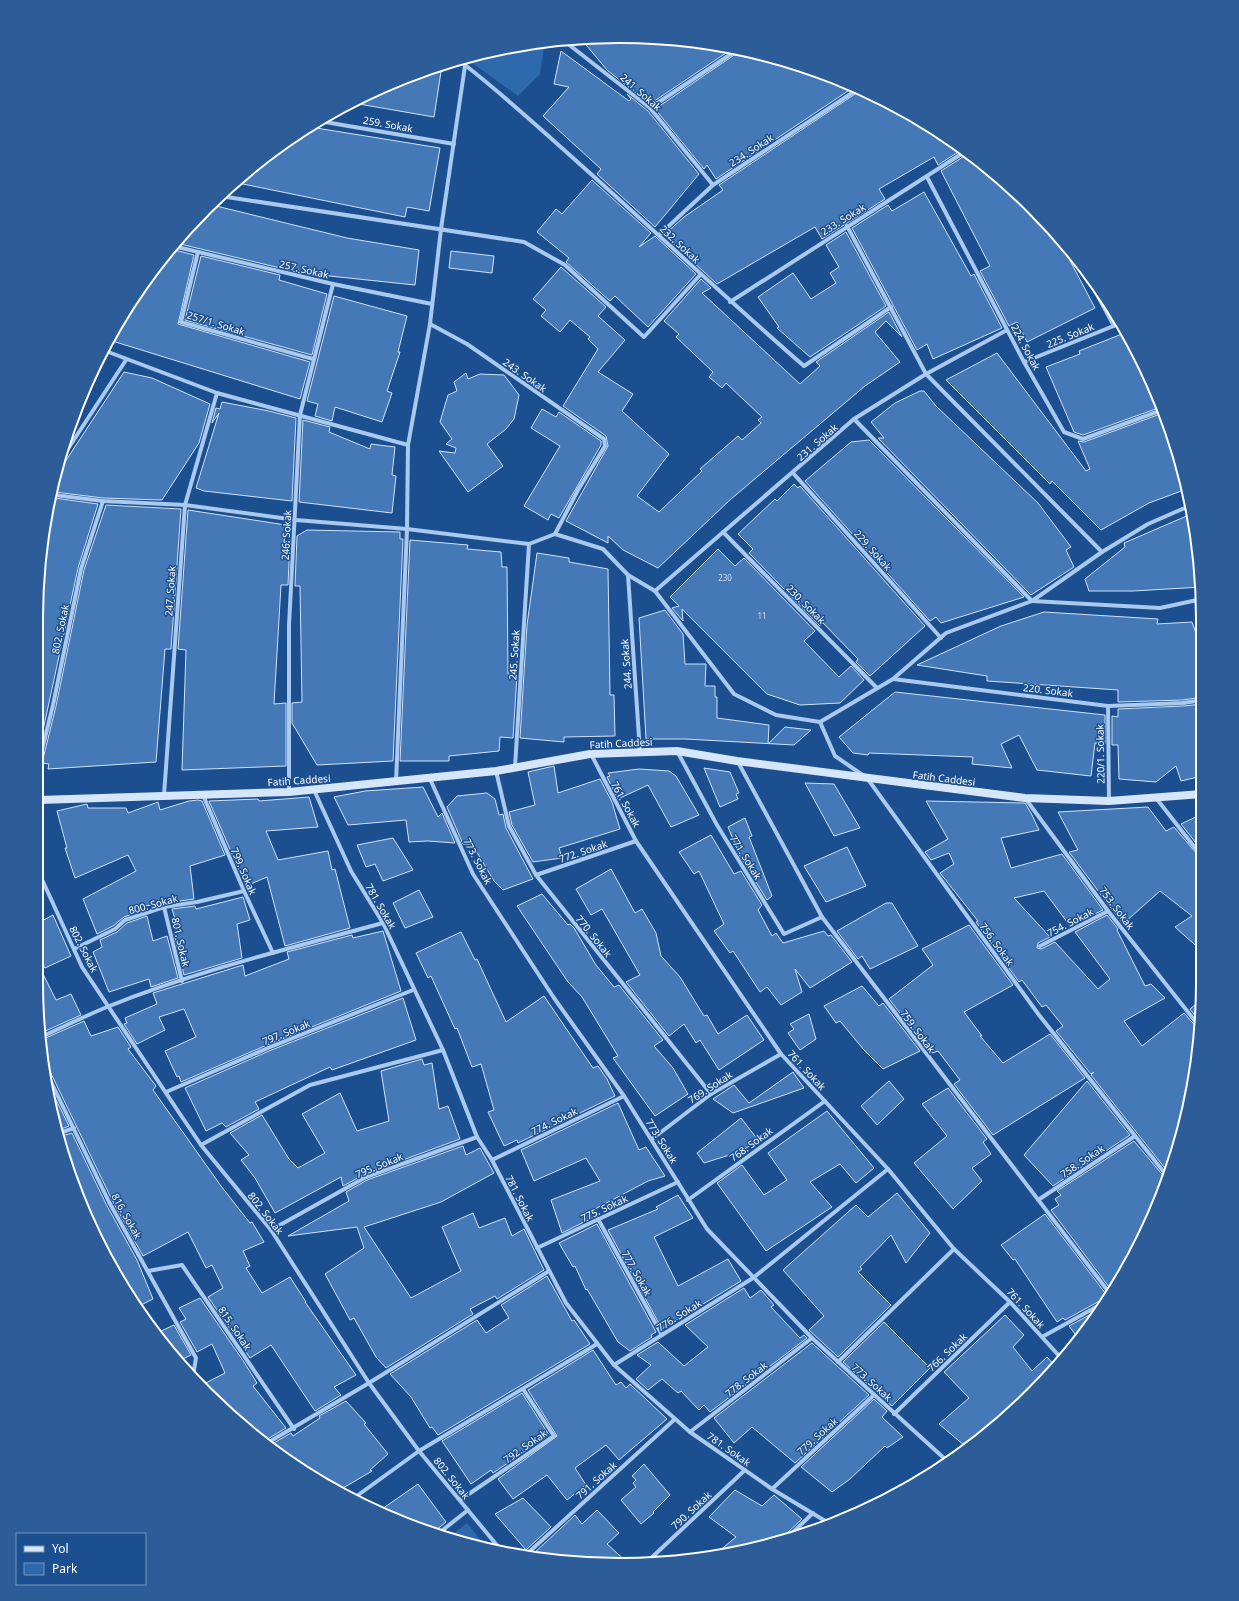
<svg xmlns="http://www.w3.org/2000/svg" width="1239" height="1601" font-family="'Noto Sans',sans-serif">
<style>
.green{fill:#2e69ad}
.building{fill:#4478b7;stroke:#cfe3fa}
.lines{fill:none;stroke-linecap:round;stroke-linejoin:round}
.minor{stroke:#a9c9ee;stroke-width:4}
.secondary{stroke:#d6e6fa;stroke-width:8}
.labels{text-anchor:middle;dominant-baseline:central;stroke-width:3;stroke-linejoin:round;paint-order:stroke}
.number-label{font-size:8px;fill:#d0dded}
.street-label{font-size:10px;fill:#fff;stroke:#1b4f8f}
.rim{fill:none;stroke:#fff;stroke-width:2}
</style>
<rect width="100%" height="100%" fill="#1b4f8f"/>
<g class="green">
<polygon points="545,41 540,74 518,96 472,63 473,57"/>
<polygon points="467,1523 486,1547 469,1545 449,1537"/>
</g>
<g class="building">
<polygon points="658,37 732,49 650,104 607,70 582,40"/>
<polygon points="561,51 629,101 631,99 627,94 648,111 699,174 655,227 597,174 601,169 543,116 569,87 554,84"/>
<polygon points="740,51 770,56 854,87 716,179 707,165 704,169 655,109"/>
<polygon points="442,65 434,117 353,103 432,67"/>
<polygon points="861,90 877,96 963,149 938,165 934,157 879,189 885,199 822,239 815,227 717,284 664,235 684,217 723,190 719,185"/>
<polygon points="310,127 440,148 429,211 407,207 405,217 233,182"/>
<polygon points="969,153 1055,232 1095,308 1027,342 1017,322 1009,326 980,271 990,266 941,171"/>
<polygon points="592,180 651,233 639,247 655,236 696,274 648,327 615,296 610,301 566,262 569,258 537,232 556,209 562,214"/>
<polygon points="924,192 971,276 974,274 1002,328 933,359 927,344 917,350 852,228 888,205 892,211"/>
<polygon points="212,205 347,238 419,250 415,285 301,273 176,243"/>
<polygon points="846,232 886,306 810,357 777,328 779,327 758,297 793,273 811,299 836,283 830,273 839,267 826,245"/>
<polygon points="171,249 194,255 178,324 310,362 300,399 109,340 157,264"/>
<polygon points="451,251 494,256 492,273 449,268"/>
<polygon points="201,256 280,275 279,280 327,294 312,355 185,320"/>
<polygon points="561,267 606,307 598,316 625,340 598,372 633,394 622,411 669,454 637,496 659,512 702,471 700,469 738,436 742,440 761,423 758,420 762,417 726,383 722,388 709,377 713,372 676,337 679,334 664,321 701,279 711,288 702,293 800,384 820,366 816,362 889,312 902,337 886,321 875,332 900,362 865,386 731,499 658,568 623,550 608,536 608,543 566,521 608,446 606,436 563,406 598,349 588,339 590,337 570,320 560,332 541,316 546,310 533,299"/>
<polygon points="334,296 407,316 398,352 400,352 387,391 392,393 382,422 335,407 332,421 315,416 318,404 307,401"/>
<polygon points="1127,332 1161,407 1083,435 1074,432 1046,367 1080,354 1079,351"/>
<polygon points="997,353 1086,471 1090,469 1078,441 1084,442 1163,413 1172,432 1184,490 1149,503 1101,530 1052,481 1050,484 946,380"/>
<polygon points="124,372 152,378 210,404 199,443 162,500 103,498 55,492 59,471"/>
<polygon points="466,373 468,379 480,374 504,375 519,395 514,419 506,429 487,444 503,466 468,492 439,451 455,453 456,448 446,444 452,439 440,422 448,395 457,391 454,382"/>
<polygon points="920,391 924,391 936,406 1038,503 1071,547 1066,550 1074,567 1031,595 878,438 884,438 871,422 895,403"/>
<polygon points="222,402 269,411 296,418 292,501 204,491 196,488 219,413 212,423 216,408 220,409"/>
<polygon points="542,409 556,417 559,412 601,441 601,445 559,518 551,514 548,520 524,506 560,446 531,428"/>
<polygon points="303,420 330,427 329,432 370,449 371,444 395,447 392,475 396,476 392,513 299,502"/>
<polygon points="869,440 1024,597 941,623 936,617 930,621 805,481 851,442"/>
<polygon points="794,484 798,488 800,486 925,626 870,676 856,662 858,659 823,623 820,626 749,553 753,549 738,534 775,499 777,501"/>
<polygon points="54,498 98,504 78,568 39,749 37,582"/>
<polygon points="106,505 181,509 171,649 165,649 156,762 48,769 49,764 42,763 56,706 84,570"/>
<polygon points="188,510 286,525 284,543 290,540 288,585 281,585 274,704 286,703 286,766 182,770 186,650 178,649"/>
<polygon points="1189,515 1202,587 1133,591 1089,591 1085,579 1125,547 1124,543"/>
<polygon points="307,530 400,532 400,539 403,539 393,761 317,765 292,723 292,703 302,702 300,586 295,586 297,536"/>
<polygon points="410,540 468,545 467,549 501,552 502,567 507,567 508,674 517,675 513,738 500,737 499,751 449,756 449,761 400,761"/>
<polygon points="718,549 735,566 744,558 815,631 804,641 839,677 851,666 864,680 840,703 800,705 767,694 682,609 683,621 672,608 679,606 670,597"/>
<polygon points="537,553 569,558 569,562 608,569 610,695 614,695 615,736 564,737 564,742 520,738 527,625"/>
<polygon points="665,610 683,634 685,664 706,664 705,686 715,686 715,697 717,697 717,718 769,725 768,744 785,727 811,730 794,745 685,739 646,739 639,618"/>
<polygon points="1044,612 1158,619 1157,624 1192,622 1202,650 1202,697 1183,700 1118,702 1118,690 987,681 987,676 917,665 1001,626"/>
<polygon points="895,692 1105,715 1105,744 1095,743 1091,776 1037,770 1019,735 1001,744 1012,768 972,764 973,757 869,753 868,755 853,753 839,737"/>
<polygon points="1202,704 1202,776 1181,781 1176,766 1156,782 1119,779 1118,745 1112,745 1112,716 1118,717 1118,709 1183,706"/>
<polygon points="554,766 558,793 600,779 612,802 620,829 559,848 562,858 533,862 512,825 509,812 535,805 528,772"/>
<polygon points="704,768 730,772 739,793 736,794 738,799 720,807"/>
<polygon points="639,769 669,771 676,776 699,815 671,827 648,785 618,799 607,777 610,776 608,773"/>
<polygon points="805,783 834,784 860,828 834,836"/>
<polygon points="423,787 438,817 442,813 455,843 428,841 409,842 406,820 348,825 334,797 365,791"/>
<polygon points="487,793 495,799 499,815 503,814 506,828 533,879 503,890 494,881 472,844 463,844 447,807 457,796"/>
<polygon points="309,797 318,827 266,831 278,860 328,851 332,870 335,869 350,928 285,946 267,877 246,886 209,801 258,799 259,801"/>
<polygon points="198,800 202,801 225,855 190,866 194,899 145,906 146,909 124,917 113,926 97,934 83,899 136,871 128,855 75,878 65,848 67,848 57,811 87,804 88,808 126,808 128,813 158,802 160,810 189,801"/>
<polygon points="926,801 1025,803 1031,813 1039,830 1001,838 1011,868 1062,854 1103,910 1070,926 1044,891 1014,898 1050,937 1038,943 1037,948 1041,949 1055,942 1098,989 1110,979 1075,932 1107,915 1118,929 1117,930 1145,986 1151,984 1165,998 1124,1021 1142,1046 1184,1013 1198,1029 1192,1095 1168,1172 1091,1075 1094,1072 1091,1074 1056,1031 1063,1026 1046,1005 1042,1007 1022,980 1019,982 976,922 978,921 940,873 954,864 949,853 931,860 925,852 948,839"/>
<polygon points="1148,807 1166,831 1174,827 1203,861 1203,952 1175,927 1192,916 1160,891 1123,924 1069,852 1078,850 1058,812"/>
<polygon points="1202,814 1203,852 1181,824"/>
<polygon points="745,818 752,836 749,837 772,896 767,900 740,856 728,827"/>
<polygon points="711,835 734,874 741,871 762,905 758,910 772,936 776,933 783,943 824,931 828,936 831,935 852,962 810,988 795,969 802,992 781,1005 767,987 760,992 733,951 730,953 714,931 724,924 699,871 694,874 679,852"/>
<polygon points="393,838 413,870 383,881 375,864 366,867 357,845"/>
<polygon points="847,847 866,886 826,902 804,866"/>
<polygon points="611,869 635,913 642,909 656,933 661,956 680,977 704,1016 707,1015 718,1034 747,1015 764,1040 719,1070 700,1040 696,1043 684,1024 669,1036 626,982 640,975 602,909 591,915 576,889"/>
<polygon points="419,890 433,917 405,928 393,903"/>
<polygon points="542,894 568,925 570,924 574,928 596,965 614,987 619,985 663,1040 654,1046 673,1068 688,1094 655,1116 613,1058 618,1056 582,997 568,982 517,906"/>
<polygon points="243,897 250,920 237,924 242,958 184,975 174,933 179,932 172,909 195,906 196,909"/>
<polygon points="886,903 892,903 918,946 870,969 862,956 858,959 837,931"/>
<polygon points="53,915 71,956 45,968 40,959 40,922"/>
<polygon points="147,916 153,941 167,936 178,978 151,987 149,979 109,992 93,952 102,947 100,940 117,932 127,923"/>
<polygon points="969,925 1013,985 964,1012 982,1036 980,1036 1003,1063 1050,1034 1085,1078 993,1135 954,1084 960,1080 938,1051 932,1053 929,1047 927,1048 889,999 933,965 922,949"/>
<polygon points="383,931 401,991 267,1045 181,1082 179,1076 177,1077 165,1051 196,1037 184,1009 159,1017 165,1030 137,1044 124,1024 127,1023 125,1018 157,1004 153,993 243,965 245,976 289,959 287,952 352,935 353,938"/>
<polygon points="461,932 475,960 477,959 506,1022 544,996 593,1068 598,1066 607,1079 615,1096 518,1143 517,1140 504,1146 488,1112 494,1110 481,1064 472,1067 457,1028 455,1029 431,976 428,978 416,953"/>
<polygon points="40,968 56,1000 71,994 81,1015 41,1033"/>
<polygon points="862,986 879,1006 883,1003 920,1051 883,1069 864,1050 840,1021 836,1023 824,1006"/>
<polygon points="403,998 416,1040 332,1070 330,1067 255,1102 259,1109 226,1127 222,1123 206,1131 185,1088 269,1051"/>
<polygon points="1201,1000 1199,1021 1190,1009"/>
<polygon points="809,1014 816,1039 800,1050 788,1033 794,1029 790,1024"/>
<polygon points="84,1021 91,1036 118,1027 131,1047 128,1049 156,1086 153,1090 221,1186 250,1223 252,1222 264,1242 243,1251 250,1266 246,1268 262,1293 290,1277 306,1302 305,1302 356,1375 334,1387 341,1395 315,1411 271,1345 250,1358 208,1297 223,1288 212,1265 206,1268 188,1232 143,1256 112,1200 45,1061 41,1060 41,1040"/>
<polygon points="422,1059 424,1065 432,1063 439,1109 448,1106 460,1139 365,1174 343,1186 341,1177 275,1213 255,1178 241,1160 249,1155 230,1133 262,1115 289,1159 298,1168 325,1153 302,1114 340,1093 357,1131 389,1121 381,1071"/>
<polygon points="793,1072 804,1088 733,1113 713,1099 734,1085 749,1103"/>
<polygon points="45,1077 69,1126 56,1131 48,1093"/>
<polygon points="889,1081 904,1099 877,1125 861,1106"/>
<polygon points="1087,1081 1130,1135 1053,1186 1024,1155"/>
<polygon points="948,1088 987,1139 983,1142 991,1154 972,1168 982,1181 953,1209 914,1163 947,1136 922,1104"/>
<polygon points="618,1103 639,1150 646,1147 665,1176 648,1181 595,1209 598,1215 562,1233 551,1200 600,1181 586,1158 534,1181 521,1150"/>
<polygon points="827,1111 874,1168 856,1183 840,1164 810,1182 832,1207 766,1251 717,1183 742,1165 764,1195 787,1180 768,1153"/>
<polygon points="741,1118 758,1140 742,1151 704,1163 697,1153"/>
<polygon points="72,1133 106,1204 137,1260 153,1299 139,1306 114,1273 58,1137"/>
<polygon points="1134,1141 1166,1179 1158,1205 1112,1291 1051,1210 1059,1205 1055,1199 1061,1195 1057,1191"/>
<polygon points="463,1146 466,1155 480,1148 494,1173 441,1202 364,1227 411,1298 461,1271 442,1227 473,1213 479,1228 505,1218 512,1236 524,1229 544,1270 497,1299 495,1296 470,1309 473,1314 386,1368 376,1357 354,1318 350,1320 325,1274 364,1248 357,1227 288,1236 349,1201 346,1192 367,1180"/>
<polygon points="897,1193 930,1233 906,1263 891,1235 860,1267 862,1269 858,1272 891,1305 838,1357 809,1330 824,1316 783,1270 856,1205 868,1217"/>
<polygon points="678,1195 693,1218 654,1237 678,1286 728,1259 741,1281 662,1329 608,1230 658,1209 656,1207"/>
<polygon points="1045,1214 1109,1298 1105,1298 1065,1320 1063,1318 1057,1322 1015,1259 1013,1260 1001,1245"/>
<polygon points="597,1224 656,1332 651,1335 652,1337 630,1351 618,1342 587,1289 586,1290 575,1266 573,1267 559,1243"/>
<polygon points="547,1276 572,1321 574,1320 590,1344 438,1435 432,1427 430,1428 411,1397 390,1374 477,1320 486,1333 509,1318 501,1305"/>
<polygon points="744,1288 750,1298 761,1290 774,1305 771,1307 800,1338 804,1335 807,1338 710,1412 704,1405 699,1410 681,1391 678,1393 662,1379 648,1390 636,1379 651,1365 637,1355 658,1342 684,1366 708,1347 685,1325"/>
<polygon points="200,1298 244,1362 257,1383 253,1386 286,1428 266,1440 207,1394 200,1386 225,1373 212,1344 197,1352 180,1322 186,1319 179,1308"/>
<polygon points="1104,1307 1078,1338 1069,1326"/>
<polygon points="1005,1315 1024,1335 1013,1347 1032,1371 1047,1357 1055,1366 1032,1394 965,1446 939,1424 969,1398 944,1372"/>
<polygon points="884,1322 930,1368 892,1406 843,1362"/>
<polygon points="174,1325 191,1355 181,1360 159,1332"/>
<polygon points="812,1343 869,1395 795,1463 752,1427 734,1443 714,1418"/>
<polygon points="593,1350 616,1385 621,1382 626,1388 630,1384 667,1419 619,1460 606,1445 575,1468 586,1485 567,1500 547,1475 513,1499 498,1479 557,1436 528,1390"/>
<polygon points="522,1393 549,1435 493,1473 491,1470 471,1484 442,1441"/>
<polygon points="874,1399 887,1411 882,1417 903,1437 887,1448 885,1446 850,1479 832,1492 801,1467"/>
<polygon points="346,1401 366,1423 364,1424 388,1454 370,1470 372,1471 338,1491 328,1487 272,1444 291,1433 293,1436 320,1418 319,1416"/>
<polygon points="644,1464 670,1495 653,1512 654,1513 641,1524 621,1500 636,1487 633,1483 636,1480 632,1476"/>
<polygon points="418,1484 446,1522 435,1531 382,1509"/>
<polygon points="735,1490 762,1506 774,1495 802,1519 784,1536 783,1540 771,1545 718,1552 736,1537 709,1517"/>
<polygon points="523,1498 551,1527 526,1550 495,1514"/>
<polygon points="597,1510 619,1533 607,1544 629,1564 620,1565 533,1554 575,1515 582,1524"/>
</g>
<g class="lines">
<g class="minor">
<polyline points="563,40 650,108 713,185"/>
<path d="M465 65C506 97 544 132 582 166 656 232 729 301 804 366L891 307"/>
<polyline points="650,108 737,50"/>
<polyline points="319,121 454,144"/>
<polyline points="927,177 1024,362 1064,432 1083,439 1162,410"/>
<polyline points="220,196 524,242 565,265 644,337 701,274"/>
<polyline points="847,226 926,374 1102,552"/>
<polyline points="659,235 713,185 858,89"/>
<polyline points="173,246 333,284 432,304"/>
<polyline points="198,252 181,322 313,359"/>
<polyline points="1085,272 1114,326"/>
<polyline points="730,302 966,151"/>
<polyline points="430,324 467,344 604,439 605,446 578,490 555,534"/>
<polyline points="103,350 217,393 408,445"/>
<polyline points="1024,362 1121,323"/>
<polyline points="854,419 1032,601 1160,608 1202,599"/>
<polyline points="62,458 126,360"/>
<polyline points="793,473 941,638"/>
<polyline points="54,495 103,501 185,505 296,520 407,529 529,544 555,534 603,549 628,575 655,591 734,694 776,715 820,722 893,679 946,633 1032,601 1102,552 1148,524 1187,507"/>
<polyline points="723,532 877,688"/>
<polyline points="628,575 640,752"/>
<polyline points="655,591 854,419 926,374 1007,330"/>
<polyline points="1196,601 1202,618"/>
<polyline points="893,679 1108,706 1183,703 1202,700"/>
<polyline points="1108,706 1109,801"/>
<polyline points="820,722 835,756 867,778 1039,1015 1167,1176"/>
<polyline points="677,751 717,825 784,934 822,917"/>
<polyline points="591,754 636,841 781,1054 888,1169 954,1249 1010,1302 1061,1358"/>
<polyline points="39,762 53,705 81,569 103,501"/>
<polyline points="738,762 822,917 1111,1295"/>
<polyline points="515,767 529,544"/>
<polyline points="496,771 509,826 536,875 711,1094"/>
<polyline points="430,779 473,874 554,998 624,1096 707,1229 812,1338 946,1460"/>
<polyline points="396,782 407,529 408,445 430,324 441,229 466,59"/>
<polyline points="314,790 351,871 383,923 443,1050 477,1137 492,1160 566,1303 614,1365 690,1432 772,1489 827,1522"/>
<polyline points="289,792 289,625 300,415 333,284"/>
<polyline points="164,795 185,505 217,393"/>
<polyline points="203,795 244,891 273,953"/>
<polyline points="1025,798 1108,911 1199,1026"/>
<polyline points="1156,798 1203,858"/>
<polyline points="40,875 82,967 180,1114 201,1145 271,1230 369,1383 419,1451 500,1549"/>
<polyline points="536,875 636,841"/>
<polyline points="164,907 182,981"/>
<polyline points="1040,946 1108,911"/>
<polyline points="74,949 115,929 125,920 164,907 197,902 244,891"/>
<path d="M41 1037C63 1027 85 1016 107 1007 196 971 291 948 383 923"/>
<polyline points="42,1063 109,1202 196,1358 193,1376"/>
<polyline points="166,1092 268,1048 413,990"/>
<polyline points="57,1134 74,1128"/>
<polyline points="652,1139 711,1094 781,1054"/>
<polyline points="201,1145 310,1085 443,1050"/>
<polyline points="492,1160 624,1096"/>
<polyline points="688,1200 825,1101"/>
<polyline points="1038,1200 1135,1136"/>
<polyline points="598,1219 662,1335"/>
<polyline points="271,1230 366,1177 477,1137"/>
<polyline points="537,1248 678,1182"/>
<polyline points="148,1271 182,1265 294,1429"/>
<polyline points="1042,1337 1107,1301"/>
<polyline points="838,1362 954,1249"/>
<polyline points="614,1365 753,1278 888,1169"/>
<polyline points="894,1414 1010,1302"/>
<polyline points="690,1432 812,1338"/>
<polyline points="269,1442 369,1383 549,1271"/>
<polyline points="772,1489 874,1395"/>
<polyline points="354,1498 419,1451 597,1344"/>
<polyline points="460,1500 554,1436 523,1389"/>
<polyline points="439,1533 468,1510"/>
<polyline points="786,1539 813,1513"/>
<polyline points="528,1553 675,1419"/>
<polyline points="648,1561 745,1470"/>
</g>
<polyline class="secondary" points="39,800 289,792 496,771 590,754 677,751 737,761 1025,798 1109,801 1202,794"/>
</g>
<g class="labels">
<g class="number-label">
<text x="725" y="577">230</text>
<text x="762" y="615">11</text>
</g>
<g class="street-label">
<text transform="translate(641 92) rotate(41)">241. Sokak</text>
<text transform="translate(388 124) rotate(10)">259. Sokak</text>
<text transform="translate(751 150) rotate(-33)">234. Sokak</text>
<text transform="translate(843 219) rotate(-32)">233. Sokak</text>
<text transform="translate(680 244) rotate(43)">232. Sokak</text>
<text transform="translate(304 269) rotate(13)">257. Sokak</text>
<text transform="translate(216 323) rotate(17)">257/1. Sokak</text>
<text transform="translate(1070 335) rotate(-22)">225. Sokak</text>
<text transform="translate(1026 347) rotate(62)">224. Sokak</text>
<text transform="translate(525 375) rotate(35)">243. Sokak</text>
<text transform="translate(817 442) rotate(-41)">231. Sokak</text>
<text transform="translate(286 535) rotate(-87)">246. Sokak</text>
<text transform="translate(873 550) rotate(48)">229. Sokak</text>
<text transform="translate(170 591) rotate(-86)">247. Sokak</text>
<text transform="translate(806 604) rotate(45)">230. Sokak</text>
<text transform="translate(60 629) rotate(-78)">802. Sokak</text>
<text transform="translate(514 655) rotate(-86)">245. Sokak</text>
<text transform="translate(626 664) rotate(-94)">244. Sokak</text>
<text transform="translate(1048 690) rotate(7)">220. Sokak</text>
<text transform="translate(621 743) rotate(-3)">Fatih Caddesi</text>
<text transform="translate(1100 754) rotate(-91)">220/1. Sokak</text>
<text transform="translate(944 778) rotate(7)">Fatih Caddesi</text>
<text transform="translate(299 780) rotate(-4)">Fatih Caddesi</text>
<text transform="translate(626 804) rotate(62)">761. Sokak</text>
<text transform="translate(583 851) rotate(-19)">772. Sokak</text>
<text transform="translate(746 857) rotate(58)">771. Sokak</text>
<text transform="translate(478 861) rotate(63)">773. Sokak</text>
<text transform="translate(244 871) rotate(67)">799. Sokak</text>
<text transform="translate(153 904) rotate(-15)">800. Sokak</text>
<text transform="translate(381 906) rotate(60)">781. Sokak</text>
<text transform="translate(1117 908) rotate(53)">753. Sokak</text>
<text transform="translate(1070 922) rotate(-27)">754. Sokak</text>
<text transform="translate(594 936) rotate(51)">770. Sokak</text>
<text transform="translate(181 942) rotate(77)">801. Sokak</text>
<text transform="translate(997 944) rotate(54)">756. Sokak</text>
<text transform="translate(84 949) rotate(63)">802. Sokak</text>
<text transform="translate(918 1031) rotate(53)">759. Sokak</text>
<text transform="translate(286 1032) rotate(-22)">797. Sokak</text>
<text transform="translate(807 1070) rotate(47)">761. Sokak</text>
<text transform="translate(710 1087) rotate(-33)">769. Sokak</text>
<text transform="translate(554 1121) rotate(-26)">774. Sokak</text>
<text transform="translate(662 1141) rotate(58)">773. Sokak</text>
<text transform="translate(751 1144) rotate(-36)">768. Sokak</text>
<text transform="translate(1082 1161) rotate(-34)">758. Sokak</text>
<text transform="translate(379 1165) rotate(-22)">795. Sokak</text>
<text transform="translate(520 1198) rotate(63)">781. Sokak</text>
<text transform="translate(604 1208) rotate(-25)">775. Sokak</text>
<text transform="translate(266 1213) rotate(52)">802. Sokak</text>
<text transform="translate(127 1216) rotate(61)">816. Sokak</text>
<text transform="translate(637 1273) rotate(61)">777. Sokak</text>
<text transform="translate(1026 1308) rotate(47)">761. Sokak</text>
<text transform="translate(679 1315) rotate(-32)">776. Sokak</text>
<text transform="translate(235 1328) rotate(56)">815. Sokak</text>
<text transform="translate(947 1352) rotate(-44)">766. Sokak</text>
<text transform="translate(746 1379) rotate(-38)">778. Sokak</text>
<text transform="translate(872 1382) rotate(42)">773. Sokak</text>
<text transform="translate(817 1436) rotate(-42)">779. Sokak</text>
<text transform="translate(525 1446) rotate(-35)">792. Sokak</text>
<text transform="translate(729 1449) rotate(35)">781. Sokak</text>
<text transform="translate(452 1478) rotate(51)">802. Sokak</text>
<text transform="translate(596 1480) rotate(-42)">791. Sokak</text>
<text transform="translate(691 1510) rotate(-43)">790. Sokak</text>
</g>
</g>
<path d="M0 0H1239V1601H0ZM619 43H620A576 576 0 0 1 1196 619V982A576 576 0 0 1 620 1558H619A576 576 0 0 1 43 982V619A576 576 0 0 1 619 43Z" fill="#2d5d98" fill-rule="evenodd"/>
<path class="rim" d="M619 43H620A576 576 0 0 1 1196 619V982A576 576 0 0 1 620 1558H619A576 576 0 0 1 43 982V619A576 576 0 0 1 619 43Z"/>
<rect x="16" y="1533" width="130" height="52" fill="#1b4f8f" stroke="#7695bc"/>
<rect x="24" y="1546" width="20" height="6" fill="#d6e6fa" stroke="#7695bc"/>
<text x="52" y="1553" font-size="12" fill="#ffffff">Yol</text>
<rect x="24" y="1563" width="20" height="12" fill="#2e69ad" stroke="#7695bc"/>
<text x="52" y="1573" font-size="12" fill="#ffffff">Park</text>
</svg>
